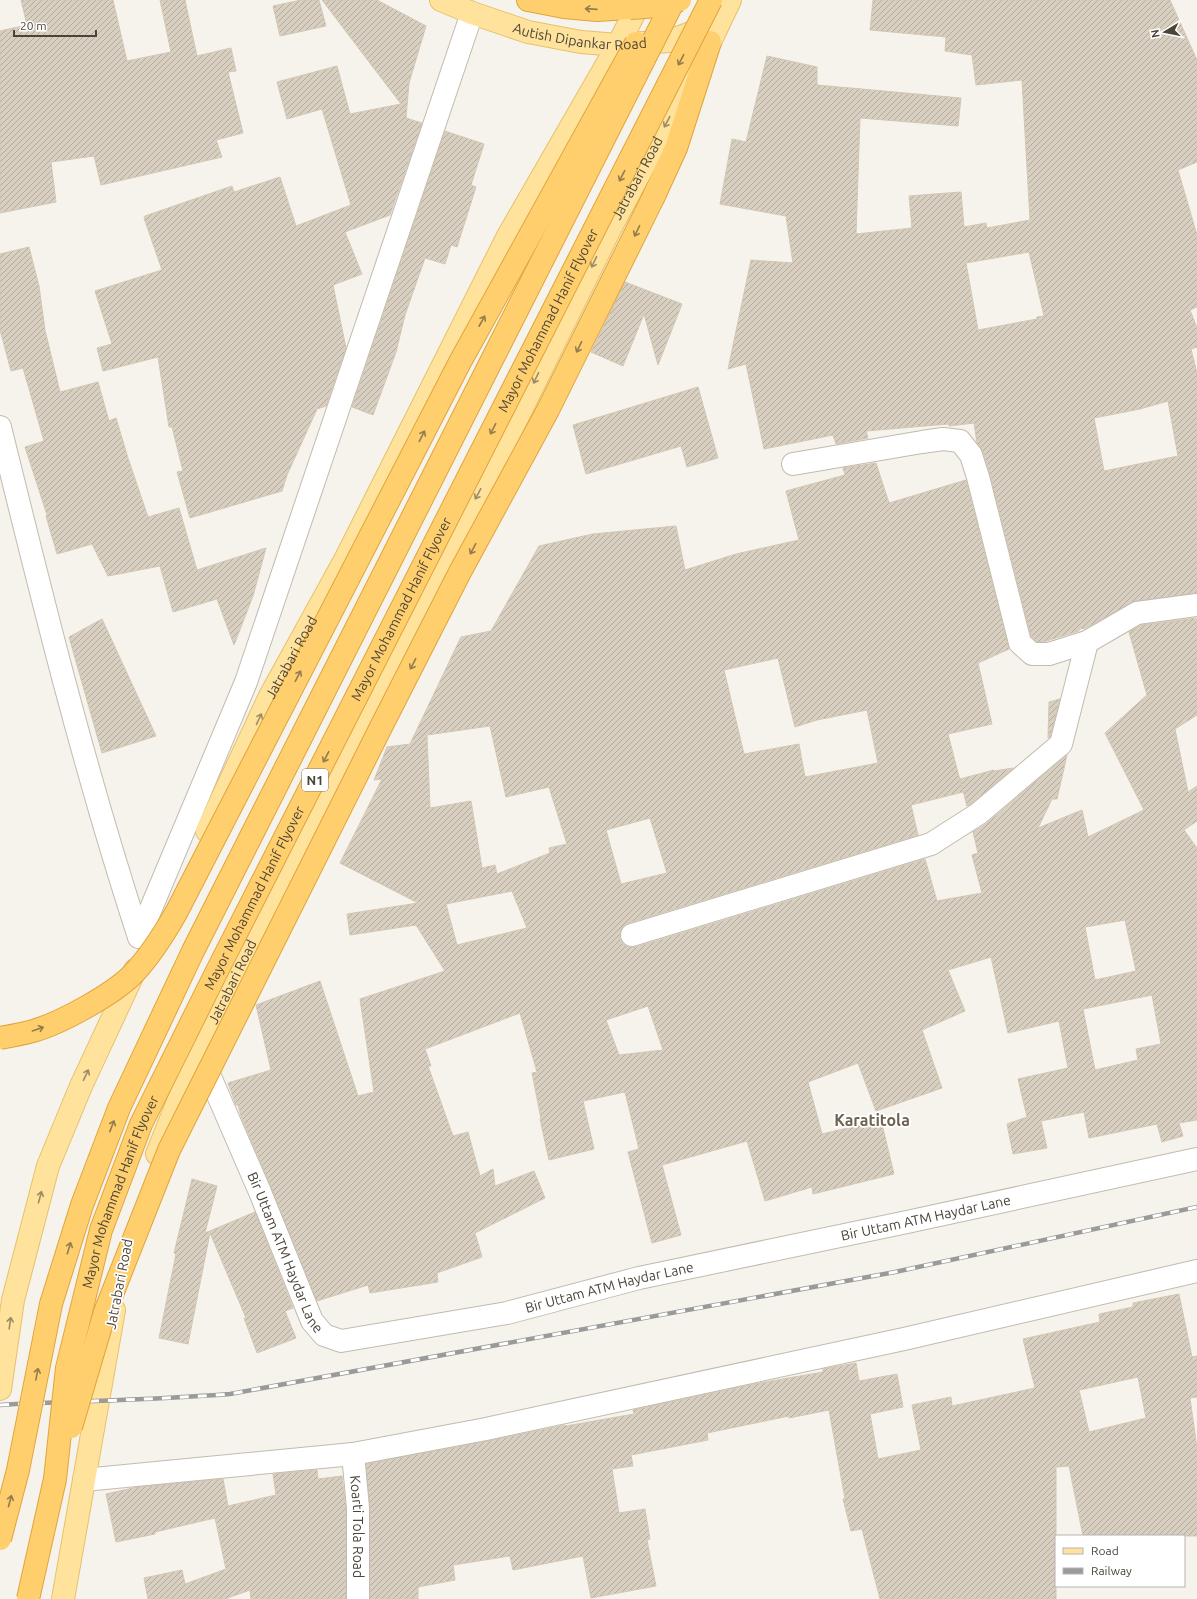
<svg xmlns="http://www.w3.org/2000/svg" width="1197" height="1599" font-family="Ubuntu,sans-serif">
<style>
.building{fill:url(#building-hatch);stroke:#d3c7b4;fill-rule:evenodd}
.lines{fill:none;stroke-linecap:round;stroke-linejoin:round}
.street-casing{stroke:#c2bbae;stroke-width:24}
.primary-casing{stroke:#e6c16a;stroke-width:24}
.highway-casing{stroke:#e0a43c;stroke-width:24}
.street{stroke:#fff;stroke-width:22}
.primary{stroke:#ffe39c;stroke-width:22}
.highway{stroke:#ffcf6e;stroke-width:22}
.rail-casing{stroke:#9a9a9a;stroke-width:4.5}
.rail{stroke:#fff;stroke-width:3;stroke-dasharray:9;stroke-linecap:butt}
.highway-bridge-casing{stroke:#e0a43c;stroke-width:24;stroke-linecap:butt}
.highway-bridge{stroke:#ffcf6e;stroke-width:22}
.oneway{stroke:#937c4e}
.oneway2{stroke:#9c8c66}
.labels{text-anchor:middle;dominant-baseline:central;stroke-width:3.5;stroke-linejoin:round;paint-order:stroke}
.shield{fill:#fff;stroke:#817c74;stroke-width:1}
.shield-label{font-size:13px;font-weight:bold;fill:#4b4439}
.street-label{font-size:14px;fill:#4b4439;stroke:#fff}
.quarter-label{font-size:16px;font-weight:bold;fill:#6e6250;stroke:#fff}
</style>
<defs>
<pattern id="building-hatch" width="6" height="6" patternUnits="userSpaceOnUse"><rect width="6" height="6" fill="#d8cfc1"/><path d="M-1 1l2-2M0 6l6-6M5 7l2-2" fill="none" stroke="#b1aa9e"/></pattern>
</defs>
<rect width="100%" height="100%" fill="#f6f3ec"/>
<g class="building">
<polygon points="21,0 113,0 127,61 171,52 160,0 185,0 197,56 231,48 236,71 228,72 243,133 216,140 222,157 101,185 94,156 51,162 56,202 0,213 0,31 27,25"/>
<polygon points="301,0 319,0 326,26 280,36 273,6"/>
<polygon points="322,0 377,0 426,26 409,83 406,118 422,123 390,215 345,232 362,274 333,285 346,348 326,406 317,409 287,475 282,491 190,518 177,472 183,471 172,427 169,427 158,357 103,371 97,348 112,344 95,291 162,270 144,218 145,216 232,186 234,192 280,177 296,226 351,205 322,109 287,119 277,82 337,66 350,114 401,104"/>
<path d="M873 0H1170L1197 60V162L1178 170 1197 235V307L1190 310 1197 328V347L1191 349 1197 373V593L1135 601 1086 628 1079 629V631L1043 642H1037L1031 636 990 474 983 451 977 443 974 423 949 426V424L866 431 868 438 836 444 833 435 764 449 746 364 728 369 751 260 793 263 786 216 720 204 732 139 746 142 767 56 817 67V85L961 98 958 126 860 118 856 234 912 228 909 196 961 192 964 227 986 223 987 228 1030 220 1022 80 976 85 972 55 945 51 946 37 870 30ZM1029 252 1044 316 1037 317V319L978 330 966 263ZM1168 401 1178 456 1104 471 1094 418 1140 409Z"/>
<polygon points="445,131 484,144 471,185 476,187 457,247 451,245 445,264 425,258 405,315 396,352 373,415 352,407"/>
<polygon points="29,247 39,286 45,330 60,392 98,382 109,421 116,418 128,458 148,517 179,508 197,570 266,548 253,596 234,645 217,599 173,612 160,566 108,576 92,544 57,554 46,516 47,515 25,447 44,441 23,368 11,371 0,330 0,254"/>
<polygon points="625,282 682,304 658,365 644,314 623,366 591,352"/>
<polygon points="698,387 718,458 687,467 681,446 586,474 573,425"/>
<path d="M876 463 889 503 966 480 1009 649 978 663 992 724 948 734 963 792 911 805 918 835 628 923 623 926 620 932V939L623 944 629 947H636L925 859 937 901 982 893 972 855 978 853 973 832 986 824 1067 755 1057 799H1052L1038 828 1082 810 1088 837 1144 810 1105 733 1147 695 1129 632 1141 625 1196 618 1197 623V715L1175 729 1188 792 1197 786V821L1184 830 1197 848V1120L1179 1123 1183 1136 1162 1142 1157 1124 1089 1138 1084 1112 1041 1121 1047 1148 1013 1154 1007 1124 1027 1117 1018 1079 1068 1068 1059 1021 1008 1033 991 957 948 970 965 1011 922 1030 942 1088 876 1111 858 1063 808 1082 822 1134 881 1120 894 1174 813 1194 812 1187 765 1201 747 1141 662 1165 681 1235 652 1243 628 1152 639 1149 625 1092 583 1101 594 1149 549 1160 540 1119H541L532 1073 537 1072 520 1013 425 1049 431 1066H428L453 1136 468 1132 480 1176 493 1169 495 1186 534 1171 545 1198 475 1233 482 1257 437 1273 438 1282 370 1293 368 1285 317 1301 271 1187 241 1116 238 1105H236L228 1083 271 1070 256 1005 320 981 358 1096 374 1092 360 999 445 971 416 925 350 935 347 914 418 903 340 863 382 779 374 780 387 747 410 744 461 637 491 631 539 546 593 534 676 526 685 570 736 554 799 540 786 491 845 475 843 468ZM778 658 795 727 817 720 867 710 878 763 805 777 799 744 744 754 724 670ZM490 726 506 797 549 787 567 844 549 848 550 853 497 874 495 865 482 868 471 801 430 808 427 735ZM650 818 667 873 621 884 606 830ZM512 891 527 928 457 945 446 904ZM1125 920 1136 971 1095 980 1085 927ZM1152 995 1161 1044 1136 1049 1138 1060 1095 1070 1083 1009ZM648 1006 663 1050 619 1055 606 1020Z"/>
<polygon points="102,619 156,736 102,753 69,637"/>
<polygon points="1060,699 1050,737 1048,738 1049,702"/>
<polygon points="1013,768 971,804 967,806 960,779 994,770 994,771"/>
<polygon points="192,1179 217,1186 205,1233 255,1212 293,1308 285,1311 296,1338 257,1353 244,1318 246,1318 210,1233 188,1344 159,1338 176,1254 174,1253"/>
<path d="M1179 1294 1192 1357 1197 1356V1397L1190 1398 1197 1448V1536H1083L1069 1466 1056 1467V1599H880L862 1529 851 1531 843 1499H845L829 1410 789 1418V1416L707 1433 708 1440 631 1455 633 1466 612 1469 619 1513 645 1509 650 1539 647 1540 656 1586 591 1598 583 1556 513 1570 510 1556 453 1565 455 1580 418 1587V1599H370V1508L366 1464 488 1441 565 1425 566 1426 634 1414 633 1410 754 1384 823 1372V1369L856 1363 859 1381 897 1374 903 1407 870 1414 878 1459 921 1450 912 1405 951 1397 952 1406 1035 1388 1023 1339 1100 1322 1099 1314 1133 1307V1303ZM1138 1377 1146 1418 1089 1432 1079 1390Z"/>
<polygon points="317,1470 318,1479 342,1476 346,1509 346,1599 251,1599 250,1590 225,1599 148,1599 144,1578 182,1570 185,1584 226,1569 215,1518 155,1532 155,1534 116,1542 106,1494 137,1487 223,1479 228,1506 276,1495 273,1474"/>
</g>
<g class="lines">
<defs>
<g id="street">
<path d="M0 427C42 598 84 769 139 937"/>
<polyline points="793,464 922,442 943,439 960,441 971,455 978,477 1020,643 1032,654 1049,654 1087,642"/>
<polyline points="632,935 931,844 978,814 1061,744 1087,642 1137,613 1197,605"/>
<polyline points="139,937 246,682 472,13"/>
<path id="s1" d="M201 1059 211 1079 260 1192 312 1321 324 1335 341 1341 507 1313 639 1278 907 1222 1197 1159"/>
<path id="s2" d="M353 1454 358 1508V1599"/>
<polyline points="84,1480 353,1454 486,1429 904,1339 1197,1271"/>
</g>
<g id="primary">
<path id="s3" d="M441 0 472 13 528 32 581 42 618 45 669 41 707 27"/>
<path id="s4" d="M207 831 270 696 346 558 508 236 618 45 641 0"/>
<path id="s5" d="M157 1154 197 1054 378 684 500 453 612 225 710 42 730 0"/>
<polyline points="0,1389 13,1300 48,1166 81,1086 135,970"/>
<polyline points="63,1599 114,1310"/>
</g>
<g id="highway">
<polyline points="528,0 564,7 597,10 630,8"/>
<polyline points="654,196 676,148 710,42"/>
</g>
</defs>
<use href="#street" class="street-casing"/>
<use href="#primary" class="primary-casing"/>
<use href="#highway" class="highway-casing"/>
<use href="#street" class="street"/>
<use href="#primary" class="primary"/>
<use href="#highway" class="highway"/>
<defs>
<path id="rail" d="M0 1405C77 1401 153 1400 230 1394L895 1272 1197 1207"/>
</defs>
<use href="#rail" class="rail-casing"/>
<use href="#rail" class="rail"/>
<defs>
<g id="highway-bridge">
<polyline points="630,8 660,6 680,0"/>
<path d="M0 1038C11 1036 22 1034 33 1031 61 1023 114 994 134 973 151 955 164 934 176 913L460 362 636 43"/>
<polyline points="71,1427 105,1312 169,1150 382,725 460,572 548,410 654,196"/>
<polyline points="0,1539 18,1470 51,1304 82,1205 119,1108 193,951 674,0"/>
<path id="s6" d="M28 1599 55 1479 67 1368 101 1230 141 1124 218 969 711 0"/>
</g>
</defs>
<use href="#highway-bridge" class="highway-bridge-casing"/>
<use href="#highway-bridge" class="highway-bridge"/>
</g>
<defs><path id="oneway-shaft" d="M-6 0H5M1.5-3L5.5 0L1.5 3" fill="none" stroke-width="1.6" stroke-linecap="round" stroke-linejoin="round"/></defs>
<g class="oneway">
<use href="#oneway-shaft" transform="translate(591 9) rotate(-176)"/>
<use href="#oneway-shaft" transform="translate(681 60) rotate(117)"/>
<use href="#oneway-shaft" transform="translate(622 176) rotate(117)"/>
<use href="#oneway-shaft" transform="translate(637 231) rotate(116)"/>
<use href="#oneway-shaft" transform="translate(482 321) rotate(-61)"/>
<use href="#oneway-shaft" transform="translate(579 347) rotate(116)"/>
<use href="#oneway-shaft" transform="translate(493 429) rotate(117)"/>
<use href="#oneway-shaft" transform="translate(422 436) rotate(-63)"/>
<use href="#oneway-shaft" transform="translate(473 549) rotate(118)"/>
<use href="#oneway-shaft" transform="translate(413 664) rotate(117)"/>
<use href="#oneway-shaft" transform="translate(298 676) rotate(-63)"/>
<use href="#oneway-shaft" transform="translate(326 757) rotate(117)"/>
<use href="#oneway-shaft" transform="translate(38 1029) rotate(-19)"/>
<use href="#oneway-shaft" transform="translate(112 1126) rotate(-69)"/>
<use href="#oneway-shaft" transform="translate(69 1248) rotate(-73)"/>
<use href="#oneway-shaft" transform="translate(37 1374) rotate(-79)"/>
<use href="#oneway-shaft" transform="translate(10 1501) rotate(-75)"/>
</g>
<g class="oneway2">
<use href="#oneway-shaft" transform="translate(667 122) rotate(118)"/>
<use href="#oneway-shaft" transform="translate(594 262) rotate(116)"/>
<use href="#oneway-shaft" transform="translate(536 378) rotate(116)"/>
<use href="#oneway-shaft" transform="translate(478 494) rotate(118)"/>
<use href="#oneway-shaft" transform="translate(259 719) rotate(-65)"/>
<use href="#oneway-shaft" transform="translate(86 1075) rotate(-65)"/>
<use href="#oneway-shaft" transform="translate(40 1197) rotate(-75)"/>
<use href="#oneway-shaft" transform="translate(10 1323) rotate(-82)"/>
</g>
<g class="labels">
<rect class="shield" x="302" y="769" width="26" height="22" rx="3"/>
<g class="shield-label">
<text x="315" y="780">N1</text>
</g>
<g class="street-label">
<text stroke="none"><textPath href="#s3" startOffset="145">Autish Dipankar Road</textPath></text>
<text stroke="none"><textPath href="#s5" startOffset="1088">Jatrabari Road</textPath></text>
<text stroke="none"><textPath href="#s6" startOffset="1391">Mayor Mohammad Hanif Flyover</textPath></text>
<text stroke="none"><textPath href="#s6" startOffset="1067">Mayor Mohammad Hanif Flyover</textPath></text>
<text stroke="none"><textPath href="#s4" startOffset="193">Jatrabari Road</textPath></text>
<text stroke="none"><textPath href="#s6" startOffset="743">Mayor Mohammad Hanif Flyover</textPath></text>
<text stroke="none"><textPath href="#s5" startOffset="188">Jatrabari Road</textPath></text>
<text stroke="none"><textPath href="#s6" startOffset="419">Mayor Mohammad Hanif Flyover</textPath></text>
<text stroke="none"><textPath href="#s1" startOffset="919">Bir Uttam ATM Haydar Lane</textPath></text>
<text stroke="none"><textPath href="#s1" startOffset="211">Bir Uttam ATM Haydar Lane</textPath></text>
<text transform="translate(119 1284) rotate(-79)">Jatrabari Road</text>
<text stroke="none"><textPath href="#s1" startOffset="595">Bir Uttam ATM Haydar Lane</textPath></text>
<text stroke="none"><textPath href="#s2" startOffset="73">Koarti Tola Road</textPath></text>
</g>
<g class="quarter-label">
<text x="872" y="1120">Karatitola</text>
</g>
</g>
<rect x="1055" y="1535" width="130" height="52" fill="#ffffff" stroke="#b7b4b0"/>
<rect x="1063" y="1548" width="20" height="6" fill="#ffe39c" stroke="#b7b4b0"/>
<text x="1091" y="1555" font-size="12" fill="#4b4439">Road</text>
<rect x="1063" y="1568" width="20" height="6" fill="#9a9a9a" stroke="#b7b4b0"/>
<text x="1091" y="1575" font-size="12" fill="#4b4439">Railway</text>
<g transform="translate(1165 32) rotate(260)" stroke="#ffffff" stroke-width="3" paint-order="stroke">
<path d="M0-3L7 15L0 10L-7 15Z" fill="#4b4439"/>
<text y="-6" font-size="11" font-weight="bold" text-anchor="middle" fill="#4b4439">N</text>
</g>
<path d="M14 30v6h82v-6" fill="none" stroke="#4b4439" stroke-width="2"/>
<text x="20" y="30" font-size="12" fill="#4b4439" stroke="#ffffff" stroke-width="3" paint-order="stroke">20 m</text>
</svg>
